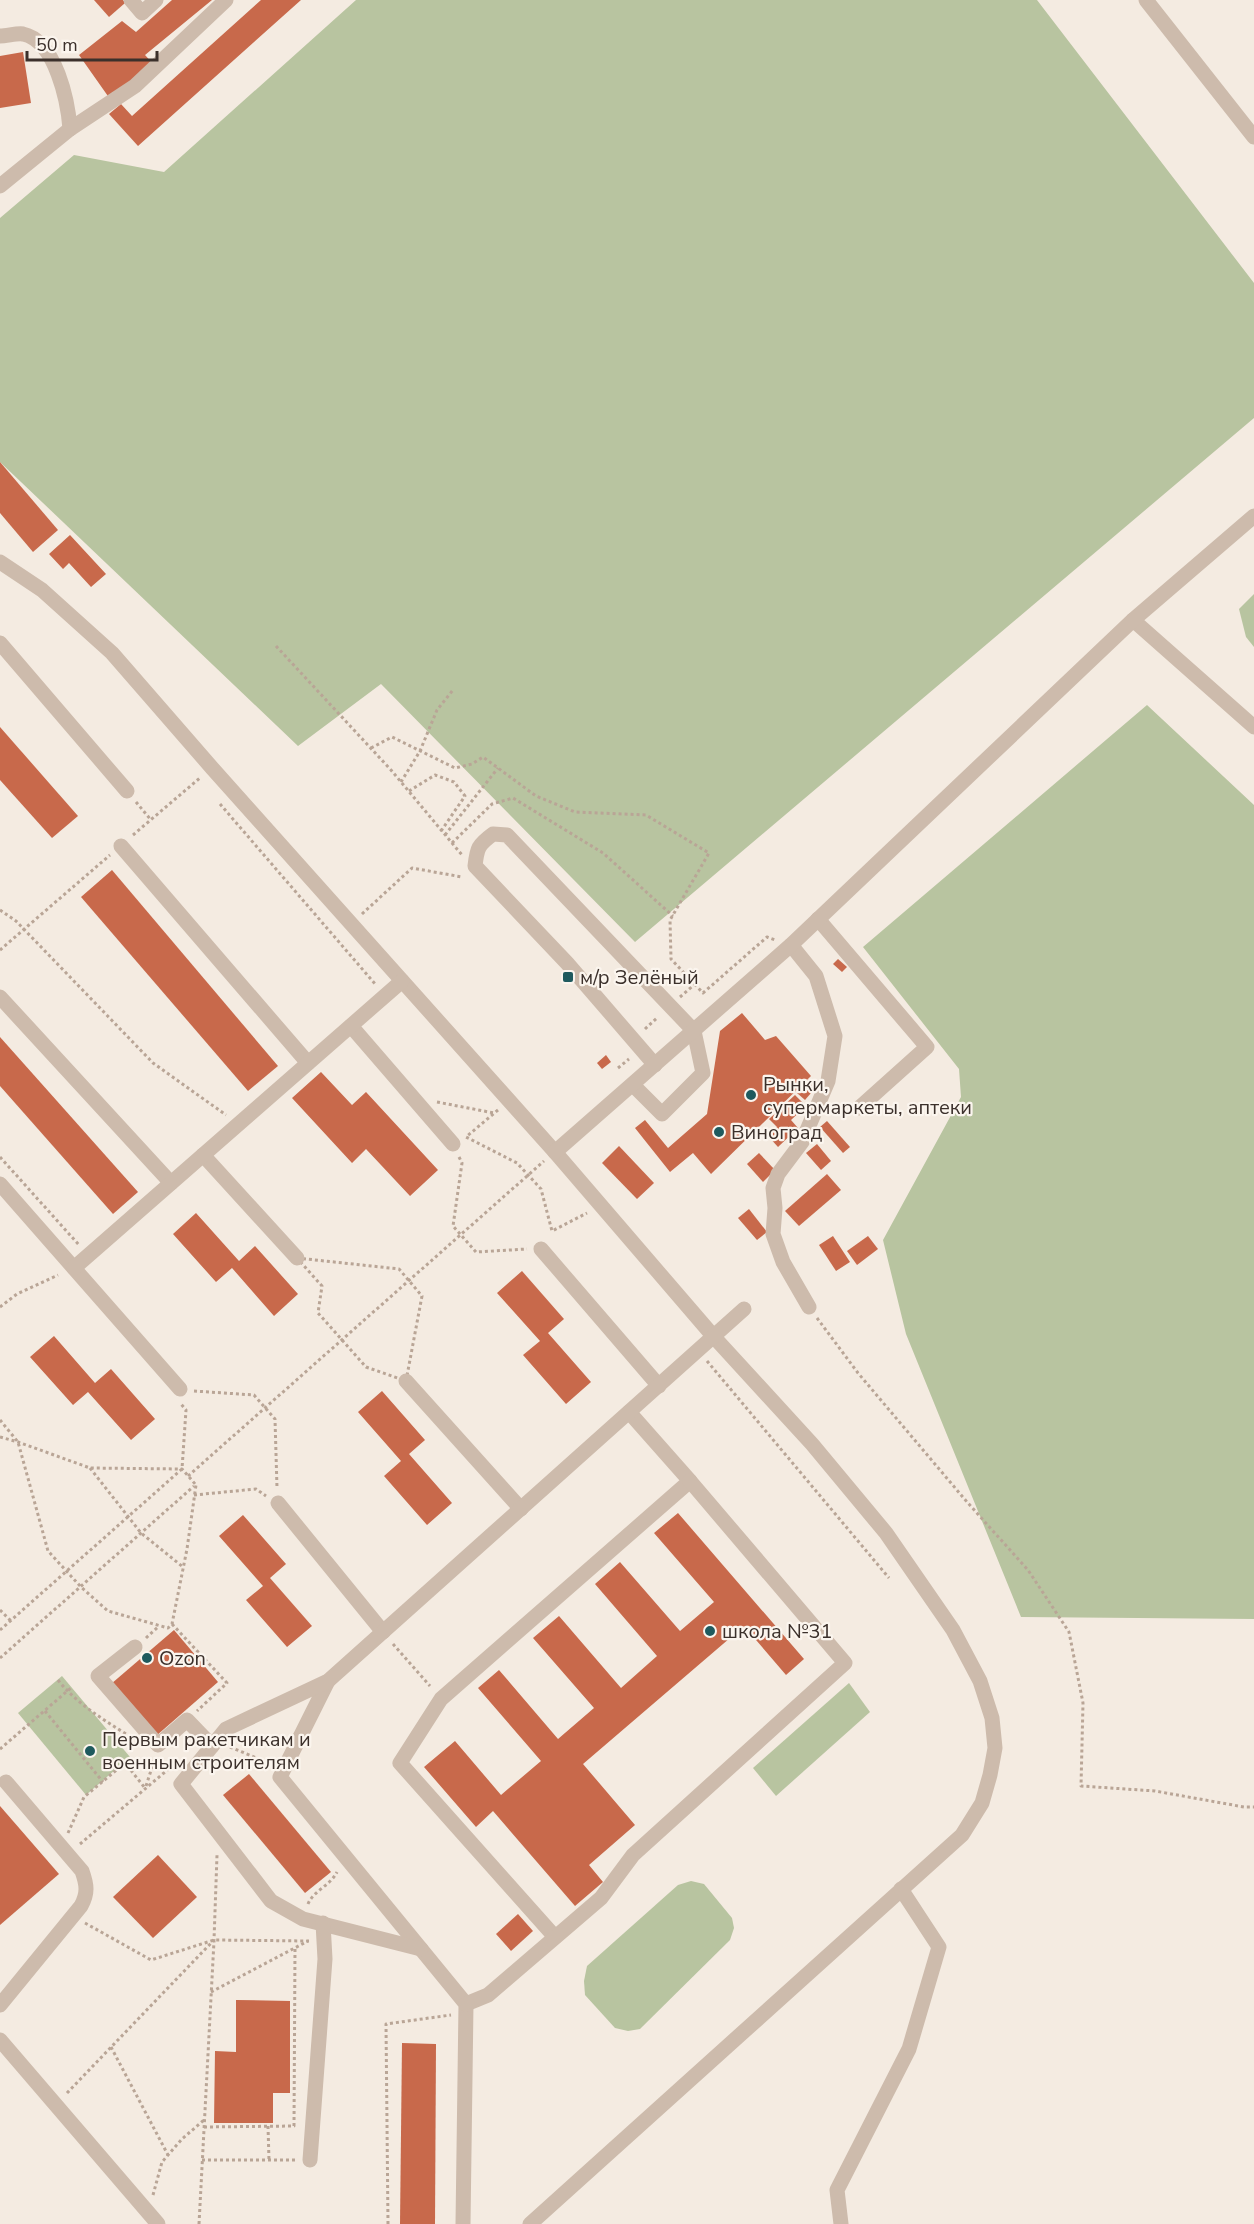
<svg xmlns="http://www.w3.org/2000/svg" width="1254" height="2224" font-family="'Nunito Sans',sans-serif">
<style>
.green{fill:#b8c4a0}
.building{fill:#c8694b}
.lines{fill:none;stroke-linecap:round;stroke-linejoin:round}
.path{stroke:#b9a596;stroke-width:3;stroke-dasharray:3 3;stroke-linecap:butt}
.minor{stroke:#cdbbac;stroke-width:15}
.poi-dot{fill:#1f5a5e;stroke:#fbf5ee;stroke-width:2}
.labels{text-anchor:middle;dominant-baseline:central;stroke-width:4.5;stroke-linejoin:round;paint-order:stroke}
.poi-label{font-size:20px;fill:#3b302b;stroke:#fbf5ee;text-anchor:start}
</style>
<rect width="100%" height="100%" fill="#f4ebe1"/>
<g class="green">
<polygon points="356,0 1037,0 1254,283 1254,418 635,942 381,684 298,746 0,462 0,218 74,155 164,172"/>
<polygon points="1254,594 1254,647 1246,637 1239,609"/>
<polygon points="1147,705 1254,805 1254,1619 1021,1617 906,1334 883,1240 961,1097 959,1069 863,947"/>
<polygon points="62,1676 130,1757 86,1795 18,1713"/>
<polygon points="849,1683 870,1712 776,1796 753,1768"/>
<polygon points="691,1881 704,1884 732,1918 734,1928 730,1940 640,2029 628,2031 615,2028 585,1995 584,1981 587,1966 678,1885"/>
</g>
<g class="building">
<polygon points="94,0 123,0 125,3 109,17"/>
<polygon points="172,0 212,0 145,55 155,66 110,99 79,55 122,21 136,32"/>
<polygon points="261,0 301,0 138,146 109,114 121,104 132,116"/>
<polygon points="23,52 31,103 0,108 0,56"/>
<polygon points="0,462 58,530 33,552 0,513"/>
<polygon points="70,535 106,574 91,587 69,563 63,569 49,554"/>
<polygon points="0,727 78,816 52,838 0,780"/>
<polygon points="112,870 278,1066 248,1091 81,897"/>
<polygon points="838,959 847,967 842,972 833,964"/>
<polygon points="742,1013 765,1040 776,1036 811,1076 711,1174 693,1153 670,1172 635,1128 645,1120 668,1148 707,1114 720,1031"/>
<polygon points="0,1037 138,1192 113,1214 0,1086"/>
<polygon points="606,1055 611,1062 602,1069 597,1063"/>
<polygon points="321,1072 352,1105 366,1092 438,1170 410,1196 366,1149 352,1163 292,1098"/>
<polygon points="809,1079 817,1086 805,1100 797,1093"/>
<polygon points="795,1095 806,1106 791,1120 798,1128 778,1147 768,1136 777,1127 769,1119"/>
<polygon points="827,1121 850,1147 843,1153 820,1127"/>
<polygon points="817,1144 831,1161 821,1170 806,1153"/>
<polygon points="619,1146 654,1183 637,1199 602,1163"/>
<polygon points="759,1153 775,1170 763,1182 747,1164"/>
<polygon points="827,1174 841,1190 799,1226 785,1211"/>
<polygon points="749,1209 767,1232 757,1240 738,1218"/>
<polygon points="196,1213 239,1261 255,1246 298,1294 274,1316 232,1268 216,1282 173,1234"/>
<polygon points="833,1236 850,1262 836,1271 819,1245"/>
<polygon points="868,1236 878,1249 857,1265 847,1251"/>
<polygon points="522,1271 564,1319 548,1333 591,1382 566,1404 523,1355 540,1341 497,1293"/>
<polygon points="54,1336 95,1383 111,1369 155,1419 131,1440 88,1392 73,1405 30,1357"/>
<polygon points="382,1391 425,1440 409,1454 452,1503 427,1525 384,1476 401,1461 358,1412"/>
<polygon points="678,1513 804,1659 786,1675 744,1626 583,1764 635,1825 589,1865 603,1882 575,1906 493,1811 476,1827 424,1767 455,1741 501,1795 541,1761 478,1688 499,1670 558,1739 594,1708 533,1638 559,1616 621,1688 657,1656 595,1584 620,1562 680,1631 714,1602 654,1533"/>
<polygon points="243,1515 286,1564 270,1578 312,1626 287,1647 246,1600 263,1586 219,1536"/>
<polygon points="174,1630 218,1682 156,1736 111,1684"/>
<polygon points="249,1774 331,1872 305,1893 223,1795"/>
<polygon points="0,1806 59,1874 0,1925"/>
<polygon points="158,1855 197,1897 153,1938 113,1897"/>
<polygon points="518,1914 533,1931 511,1951 496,1934"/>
<polygon points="236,2000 290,2001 290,2093 273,2093 273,2123 214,2123 215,2051 236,2052"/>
<polygon points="402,2043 436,2044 435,2224 400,2224"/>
</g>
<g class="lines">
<g class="path">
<polyline points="276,646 391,770 462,855"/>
<polyline points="371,748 392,737 455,768 472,764 483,757 536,796 575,812 646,815 709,853 670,920 671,959 703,993 767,937 775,940"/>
<polyline points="401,782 420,751 437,710 453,690"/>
<polyline points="409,791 435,775 454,782 465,796 441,831"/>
<polyline points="136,802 151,820"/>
<polyline points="220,804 376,985"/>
<polyline points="133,835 201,777"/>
<polyline points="445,835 498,768"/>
<polyline points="452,843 492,804 513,798 603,853 673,916"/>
<polyline points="0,910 16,921 153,1063 226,1115"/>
<polyline points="362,914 412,868 462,877"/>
<polyline points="0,950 110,855"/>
<polyline points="680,997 695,984"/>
<polyline points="645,1029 658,1017"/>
<polyline points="618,1068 629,1059"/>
<polyline points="437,1102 494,1113"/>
<polyline points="498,1110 466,1137 517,1163 541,1189 552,1231 587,1213"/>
<polyline points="0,1157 79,1245"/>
<polyline points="459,1157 462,1163 453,1226 476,1252 527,1249"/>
<polygon points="297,1258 399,1269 422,1296 406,1381 366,1367 318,1313 322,1286"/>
<polyline points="0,1307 17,1294 58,1275"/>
<polyline points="817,1318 858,1373 967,1502 1028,1570 1069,1632 1083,1703 1081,1786 1155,1791 1244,1807 1254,1807"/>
<polyline points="707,1361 889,1578"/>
<polyline points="194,1391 254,1395 275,1419 277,1488"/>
<polyline points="0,1420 18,1442 48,1551 81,1587 108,1611 168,1628 172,1624 187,1549 196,1485"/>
<polyline points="0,1437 18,1442 90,1468 182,1469 196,1485"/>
<polyline points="90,1468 141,1533 183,1567"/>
<polyline points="188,1476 544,1161"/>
<polyline points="194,1495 256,1489 266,1496"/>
<polyline points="0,1610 11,1621"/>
<polyline points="172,1624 227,1683 197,1711"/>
<polyline points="0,1630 182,1469 186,1410 181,1404"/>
<polyline points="146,1638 159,1626"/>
<polyline points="393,1644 430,1686"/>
<polyline points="0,1658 194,1486"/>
<path d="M58 1680C76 1703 101 1718 126 1734"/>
<polyline points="45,1711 103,1782"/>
<polyline points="230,1747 259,1759 267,1766"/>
<polyline points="0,1749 72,1687"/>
<polyline points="146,1786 155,1758"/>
<polyline points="68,1833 84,1797 125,1763 145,1788"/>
<polyline points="80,1844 178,1761"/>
<path d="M308 1904C313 1891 331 1885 337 1872"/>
<polyline points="85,1923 151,1960 214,1940 309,1941"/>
<polyline points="211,1992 308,1941"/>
<polyline points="111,2047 168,2155"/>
<polyline points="67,2093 214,1940 217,1855"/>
<polyline points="268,2126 269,2160"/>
<polyline points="204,2127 294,2126 295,1948"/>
<polyline points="202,2160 296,2160"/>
<polyline points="153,2195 162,2162 182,2139 204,2120"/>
<polyline points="199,2224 214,1941"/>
<polyline points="388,2224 386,2024 451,2015"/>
</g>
<g class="minor">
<polyline points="131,0 142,13 156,0"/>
<polyline points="1146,0 1254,137"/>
<path d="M0 36C7 36 17 33 23 34 56 41 68 102 70 129"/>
<polyline points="0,186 70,129 135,86 226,0"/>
<polyline points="0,562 42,590 112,653 212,768 555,1152 714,1337 812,1444 886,1533 953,1630 980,1681 992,1718 995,1748 990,1775 982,1803 962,1835 530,2224"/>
<polyline points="1133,620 1254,727"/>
<polyline points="0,643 127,791"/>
<polyline points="121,846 308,1063"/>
<polyline points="818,919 927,1047 859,1108"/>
<polyline points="791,945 816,976 835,1036 828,1081 802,1142 778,1174 773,1188 775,1208 773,1234 783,1262 809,1307"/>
<polyline points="0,997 171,1183"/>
<polyline points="351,1026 453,1144"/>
<path d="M633 1085 662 1114 703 1073 694 1031 507 835 493 834C478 845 477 848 475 866L567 963 655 1065"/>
<polyline points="555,1152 791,945 1133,620 1254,516"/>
<polyline points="203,1155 297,1258"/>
<polyline points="0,1184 180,1389"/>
<polyline points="541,1249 659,1386"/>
<polyline points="74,1268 402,981"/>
<polyline points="406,1381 521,1509"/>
<polyline points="278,1503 383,1632"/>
<polyline points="135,1647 98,1676 158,1745 187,1720 212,1746"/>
<polyline points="328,1681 280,1777 466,2004 463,2224"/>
<polyline points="555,1937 400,1763 441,1699 690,1481 629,1412"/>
<polyline points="421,1949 303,1919 271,1901 181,1784 226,1729 328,1681 744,1309"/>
<polyline points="466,2004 488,1995 601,1898 633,1855 845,1663 690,1481"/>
<path d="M0 2005 81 1906C88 1893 87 1885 82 1871L6 1782"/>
<polyline points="0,2040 158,2224"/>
<polyline points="310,2160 325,1959 323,1923"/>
<polyline points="841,2224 837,2190 909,2049 939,1947 901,1889"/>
</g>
</g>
<g class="poi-dot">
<rect x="562" y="971" width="12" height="12" rx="3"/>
<circle cx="751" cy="1095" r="6"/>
<circle cx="719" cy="1132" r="6"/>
<circle cx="710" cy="1631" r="6"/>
<circle cx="147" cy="1658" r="6"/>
<circle cx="90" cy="1751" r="6"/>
</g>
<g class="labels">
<g class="poi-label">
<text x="580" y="977">м/р Зелёный</text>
<text x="763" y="1084">Рынки,<tspan x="763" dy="23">супермаркеты, аптеки</tspan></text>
<text x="731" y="1132">Виноград</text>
<text x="722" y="1631">школа №31</text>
<text x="159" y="1658">Ozon</text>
<text x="102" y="1739">Первым ракетчикам и<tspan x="102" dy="23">военным строителям</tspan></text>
</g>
</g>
<path d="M27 51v9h130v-9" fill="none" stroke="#3b302b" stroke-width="3"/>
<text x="36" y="51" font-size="18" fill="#3b302b" stroke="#fbf5ee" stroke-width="4.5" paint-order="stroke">50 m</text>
</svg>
